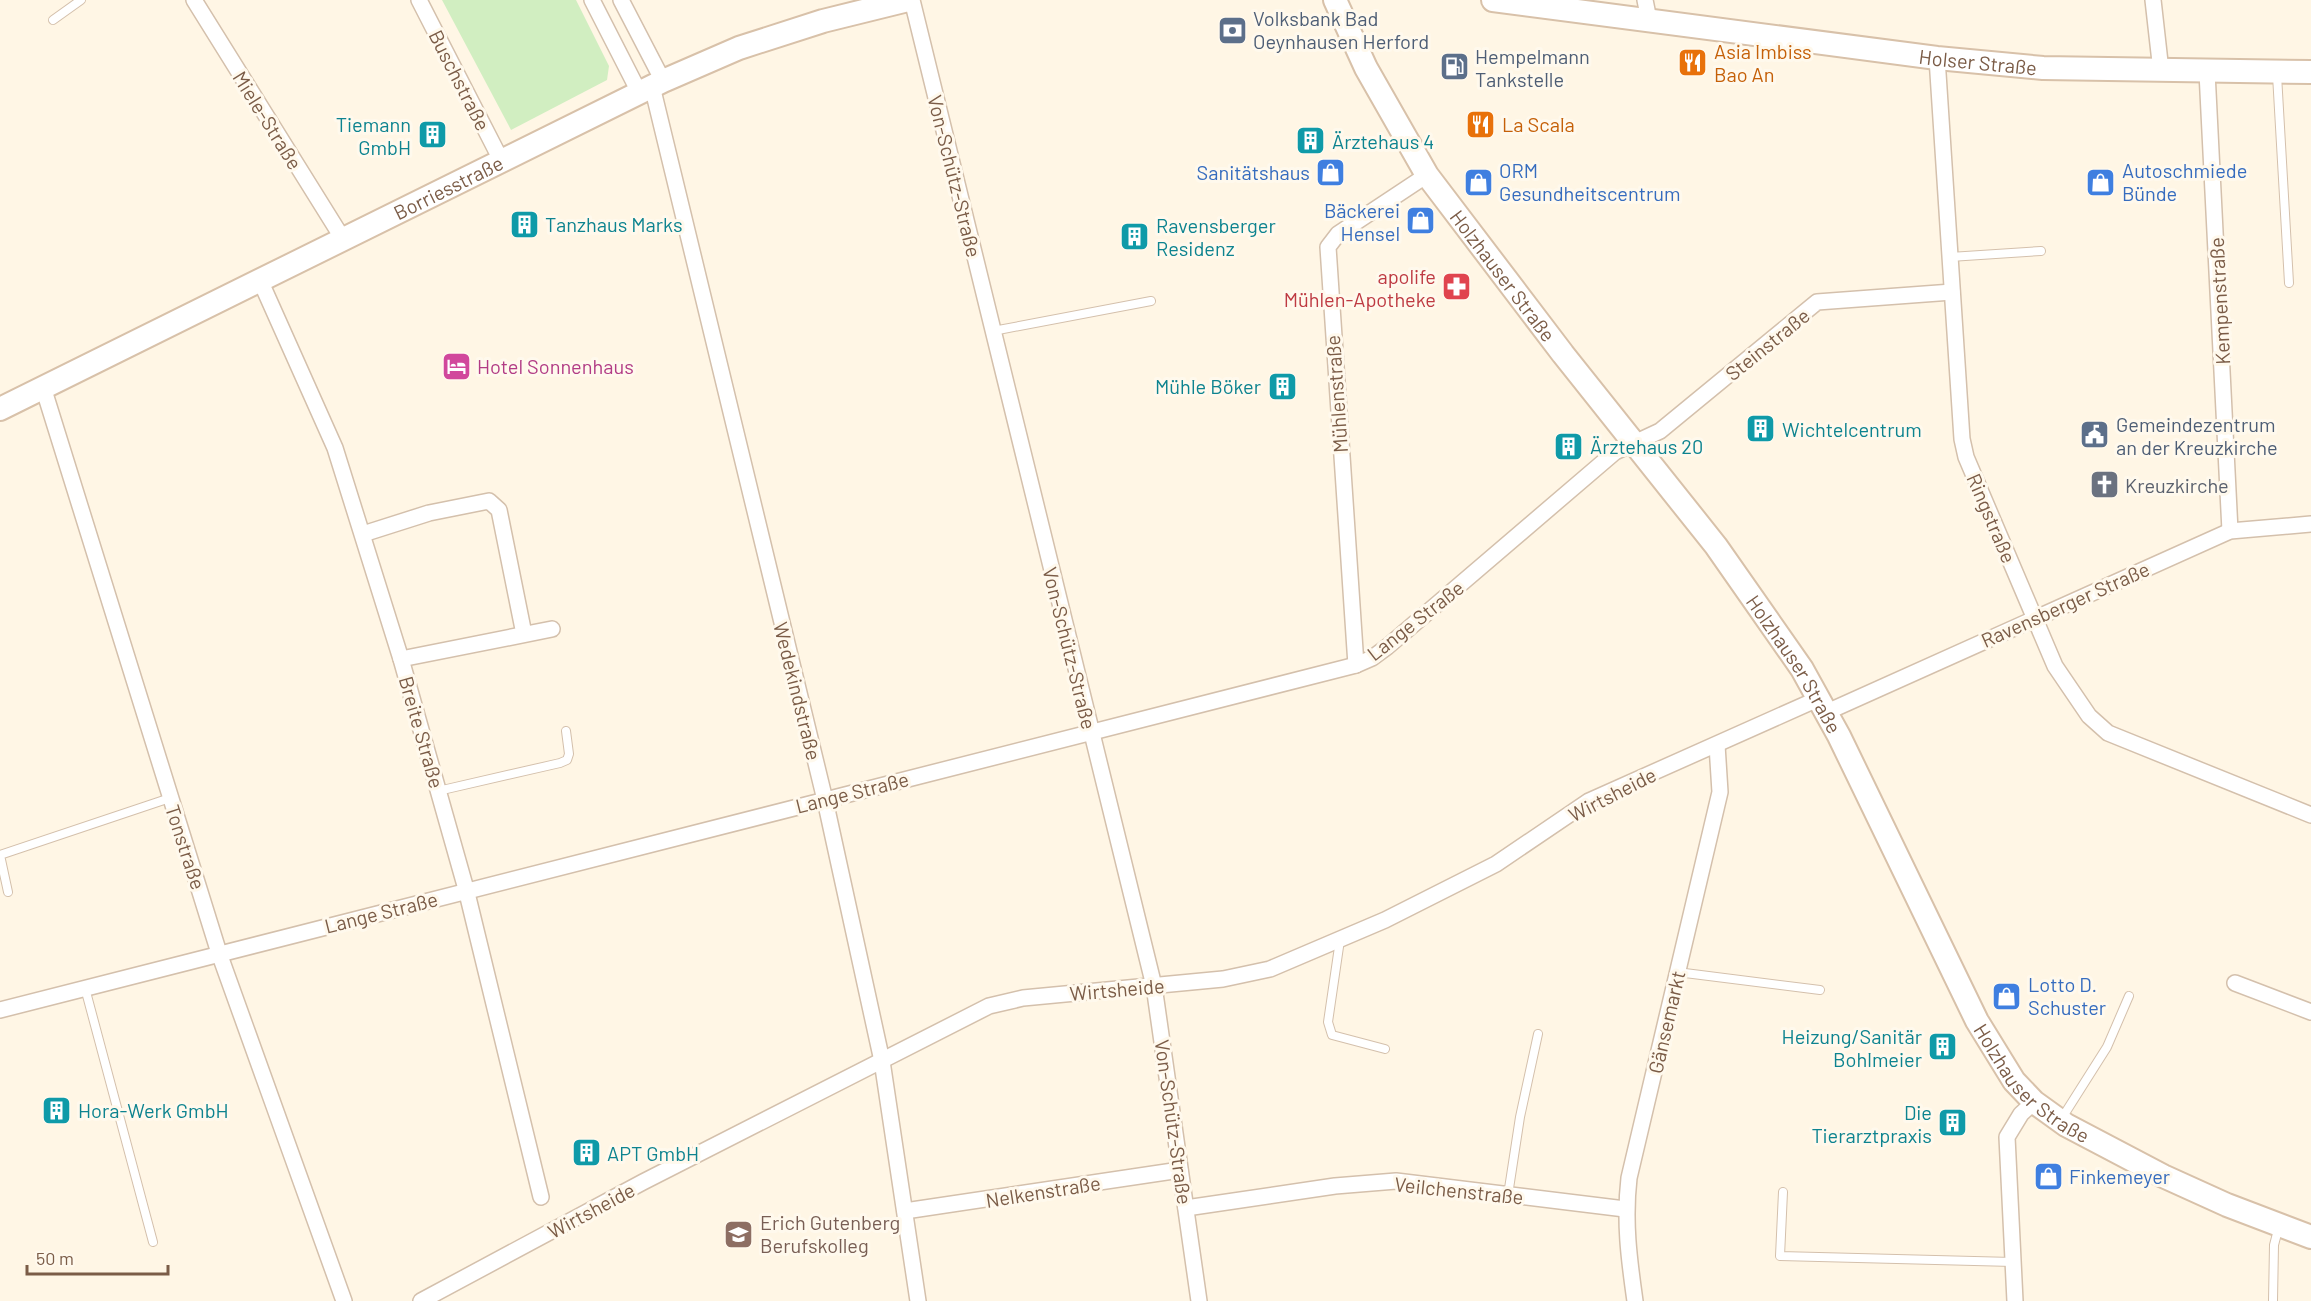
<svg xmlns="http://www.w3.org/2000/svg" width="2311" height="1301" font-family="Barlow,sans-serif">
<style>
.green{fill:#d1eec1}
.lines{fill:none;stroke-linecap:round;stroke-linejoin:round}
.lane-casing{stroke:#d4c0ac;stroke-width:10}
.street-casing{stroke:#d4c0ac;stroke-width:18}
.secondary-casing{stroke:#d8c1a9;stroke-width:26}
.lane{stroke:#fff;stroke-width:8}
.street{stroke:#fff;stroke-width:15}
.secondary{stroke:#fff;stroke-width:22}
.labels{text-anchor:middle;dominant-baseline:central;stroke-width:6;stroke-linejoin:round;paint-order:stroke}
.service-label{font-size:20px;fill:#4e5e75;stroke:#fff9ed;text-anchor:start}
.food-label{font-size:20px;fill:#c56008;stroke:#fff9ed;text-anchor:start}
.street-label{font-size:20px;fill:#7b5c47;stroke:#fff9ed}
.culture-label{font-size:20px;fill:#0d838f;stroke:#fff9ed;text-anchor:start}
.shop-label{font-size:20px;fill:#366cbe;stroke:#fff9ed;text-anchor:start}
.health-label{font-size:20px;fill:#be3a42;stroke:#fff9ed;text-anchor:end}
.hotel-label{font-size:20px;fill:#b23c85;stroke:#fff9ed;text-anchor:start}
.worship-label{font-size:20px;fill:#5b616d;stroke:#fff9ed;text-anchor:start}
.education-label{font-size:20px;fill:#785e54;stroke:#fff9ed;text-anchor:start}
</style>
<rect width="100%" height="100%" fill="#fff6e5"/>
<polygon class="green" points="442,0 576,0 609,66 607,80 511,130"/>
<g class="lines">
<defs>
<g id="lane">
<polyline points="53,20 81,0"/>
<polyline points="2277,75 2289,283"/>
<polyline points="1950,257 2041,251"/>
<polyline points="993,331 1151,301"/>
<polyline points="438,791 560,763 567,760 569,754 566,731"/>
<polyline points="8,892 0,855 170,798"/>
<polyline points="1340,940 1328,1022 1332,1035 1385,1049"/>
<polyline points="1677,972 1820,990"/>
<polyline points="85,988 153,1242"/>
<polyline points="2062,1118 2107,1047 2129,996"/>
<polyline points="1783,1192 1780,1256 2013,1262"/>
<polyline points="1508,1195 1520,1117 1538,1034"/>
<polyline points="2273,1301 2274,1245 2279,1226"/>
</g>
<g id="street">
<polyline points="194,0 343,239"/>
<polyline points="419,0 501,160"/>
<polyline points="592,0 639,92"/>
<polyline points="621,0 663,81"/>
<polyline points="912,0 1154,986 1199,1301"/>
<polyline points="1645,0 1649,20"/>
<polyline points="2153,0 2161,71"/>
<polyline points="1937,58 1962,439 1966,457 2055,666 2089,716 2108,733 2311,815"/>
<polyline points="2207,72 2230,531"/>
<polyline points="652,86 825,800 882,1061 918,1301"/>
<polyline points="260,280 335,448 401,659 466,889 541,1197"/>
<polyline points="43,387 219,953 344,1301"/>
<polyline points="363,534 429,513 489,501 499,510 524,634"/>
<polyline points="401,659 552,629"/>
<polyline points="1356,665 1328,247 1338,234 1427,175"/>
<polyline points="1827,712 2230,531 2311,524"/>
<polyline points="2235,983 2311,1012"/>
<polyline points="0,1010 1356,665 1372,658 1387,647 1615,452 1660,431 1817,302 1952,292"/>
<polyline points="1186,1208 1335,1186 1396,1181 1625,1209"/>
<polyline points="905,1211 1180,1170"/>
<polyline points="421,1301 643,1182 989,1006 1023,998 1223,979 1270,969 1385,920 1496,864 1589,801 1820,698"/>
<path d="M1635 1301C1629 1259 1624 1221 1629 1178L1720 792 1717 745"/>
<polyline points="2015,1301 2007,1137 2021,1114 2034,1102"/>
</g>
<g id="secondary">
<path id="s1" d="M1335 0 1366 68 1427 175 1563 354 1716 546 1802 669 1839 736 1977 1021 2014 1081 2034 1102 2066 1125 2163 1176 2227 1205 2311 1237"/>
<path id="s2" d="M1493 0 1937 58 2043 68 2311 72"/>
<path id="s3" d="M0 409 663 81 739 48 823 21 908 0"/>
</g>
</defs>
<use href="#lane" class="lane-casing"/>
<use href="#street" class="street-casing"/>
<use href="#secondary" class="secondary-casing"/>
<use href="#lane" class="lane"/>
<use href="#street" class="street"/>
<use href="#secondary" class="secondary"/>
</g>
<defs>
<symbol id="bank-square" viewBox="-11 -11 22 22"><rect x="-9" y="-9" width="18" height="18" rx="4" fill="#5c6f8a" stroke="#fff9ed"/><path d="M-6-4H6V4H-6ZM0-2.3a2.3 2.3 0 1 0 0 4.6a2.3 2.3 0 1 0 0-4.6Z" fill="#fff"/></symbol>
<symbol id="restaurant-square" viewBox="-11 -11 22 22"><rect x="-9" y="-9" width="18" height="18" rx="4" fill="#e8710a" stroke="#fff9ed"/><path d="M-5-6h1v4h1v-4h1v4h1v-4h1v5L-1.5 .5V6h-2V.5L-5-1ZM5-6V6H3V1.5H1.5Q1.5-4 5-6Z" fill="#fff"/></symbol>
<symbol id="fuel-square" viewBox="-11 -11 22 22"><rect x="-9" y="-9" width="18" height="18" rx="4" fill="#5c6f8a" stroke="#fff9ed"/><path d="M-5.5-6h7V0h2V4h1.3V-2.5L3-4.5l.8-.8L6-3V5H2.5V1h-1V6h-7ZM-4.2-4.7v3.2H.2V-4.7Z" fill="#fff"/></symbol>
<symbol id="building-square" viewBox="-11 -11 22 22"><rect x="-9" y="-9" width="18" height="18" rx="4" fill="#0f9aa8" stroke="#fff9ed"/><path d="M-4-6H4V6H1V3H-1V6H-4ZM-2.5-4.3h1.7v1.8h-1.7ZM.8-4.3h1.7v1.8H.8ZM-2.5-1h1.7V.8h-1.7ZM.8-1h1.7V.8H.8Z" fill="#fff"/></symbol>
<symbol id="shop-square" viewBox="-11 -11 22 22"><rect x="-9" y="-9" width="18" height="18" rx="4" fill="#3f7fe0" stroke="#fff9ed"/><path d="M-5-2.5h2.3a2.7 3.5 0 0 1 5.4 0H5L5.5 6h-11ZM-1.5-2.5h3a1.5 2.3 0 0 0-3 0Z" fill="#fff"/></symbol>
<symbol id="pharmacy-square" viewBox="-11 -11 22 22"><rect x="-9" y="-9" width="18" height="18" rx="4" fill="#e0444e" stroke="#fff9ed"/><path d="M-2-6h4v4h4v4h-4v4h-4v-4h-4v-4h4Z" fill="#fff"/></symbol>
<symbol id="hotel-square" viewBox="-11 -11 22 22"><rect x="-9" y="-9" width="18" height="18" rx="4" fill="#d1479c" stroke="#fff9ed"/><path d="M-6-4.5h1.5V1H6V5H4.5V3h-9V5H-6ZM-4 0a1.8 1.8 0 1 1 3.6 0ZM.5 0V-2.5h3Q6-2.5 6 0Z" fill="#fff"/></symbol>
<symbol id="civic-square" viewBox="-11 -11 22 22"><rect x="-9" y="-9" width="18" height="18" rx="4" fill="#5c6f8a" stroke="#fff9ed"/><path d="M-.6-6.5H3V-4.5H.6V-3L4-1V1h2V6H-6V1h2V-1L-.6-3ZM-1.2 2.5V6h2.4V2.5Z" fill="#fff"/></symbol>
<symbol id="church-square" viewBox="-11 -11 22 22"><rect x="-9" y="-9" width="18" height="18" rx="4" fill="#6b7280" stroke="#fff9ed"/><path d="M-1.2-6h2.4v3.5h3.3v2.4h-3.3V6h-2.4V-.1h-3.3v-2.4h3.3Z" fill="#fff"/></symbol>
<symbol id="school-square" viewBox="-11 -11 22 22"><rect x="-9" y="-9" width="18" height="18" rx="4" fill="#8d6e63" stroke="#fff9ed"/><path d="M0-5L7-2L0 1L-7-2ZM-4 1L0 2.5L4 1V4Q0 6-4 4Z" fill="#fff"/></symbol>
</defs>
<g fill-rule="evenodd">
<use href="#bank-square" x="1216" y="14" width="33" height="33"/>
<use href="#restaurant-square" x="1676" y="46" width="33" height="33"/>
<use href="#fuel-square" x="1438" y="50" width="33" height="33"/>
<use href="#restaurant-square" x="1464" y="108" width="33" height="33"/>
<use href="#building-square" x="416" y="118" width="33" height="33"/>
<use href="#building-square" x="1294" y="124" width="33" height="33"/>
<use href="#shop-square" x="1314" y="156" width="33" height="33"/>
<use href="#shop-square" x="1462" y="166" width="33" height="33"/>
<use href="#shop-square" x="2084" y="166" width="33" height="33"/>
<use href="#shop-square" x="1404" y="204" width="33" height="33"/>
<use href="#building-square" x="508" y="208" width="33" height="33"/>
<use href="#building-square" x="1118" y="220" width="33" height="33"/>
<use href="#pharmacy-square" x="1440" y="270" width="33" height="33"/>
<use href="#hotel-square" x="440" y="350" width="33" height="33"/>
<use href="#building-square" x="1266" y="370" width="33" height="33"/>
<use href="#building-square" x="1744" y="412" width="33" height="33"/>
<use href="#civic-square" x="2078" y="418" width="33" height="33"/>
<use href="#building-square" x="1552" y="430" width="33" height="33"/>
<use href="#church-square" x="2088" y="468" width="33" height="33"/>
<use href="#shop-square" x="1990" y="980" width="33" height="33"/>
<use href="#building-square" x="1926" y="1030" width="33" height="33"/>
<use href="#building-square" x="40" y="1094" width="33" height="33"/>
<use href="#building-square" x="1936" y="1106" width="33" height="33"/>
<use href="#building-square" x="570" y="1136" width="33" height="33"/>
<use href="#shop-square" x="2032" y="1160" width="33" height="33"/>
<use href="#school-square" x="722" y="1218" width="33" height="33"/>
</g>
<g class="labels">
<g class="service-label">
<text x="1253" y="18">Volksbank Bad<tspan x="1253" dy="23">Oeynhausen Herford</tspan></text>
<text x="1475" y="56">Hempelmann<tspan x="1475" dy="23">Tankstelle</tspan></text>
<text x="2116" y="424">Gemeindezentrum<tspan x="2116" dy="23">an der Kreuzkirche</tspan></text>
</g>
<g class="food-label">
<text x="1714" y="51">Asia Imbiss<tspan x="1714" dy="23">Bao An</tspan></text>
<text x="1502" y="124">La Scala</text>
</g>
<g class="street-label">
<text stroke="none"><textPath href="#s2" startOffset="489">Holser Straße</textPath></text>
<text transform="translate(460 80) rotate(63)">Buschstraße</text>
<text transform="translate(268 120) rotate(58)">Miele-Straße</text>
<text transform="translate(955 176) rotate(76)">Von-Schütz-Straße</text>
<text stroke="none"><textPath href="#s3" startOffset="500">Borriesstraße</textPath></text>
<text stroke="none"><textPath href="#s1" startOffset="324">Holzhauser Straße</textPath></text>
<text transform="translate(2219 301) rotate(-93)">Kempenstraße</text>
<text transform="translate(1767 344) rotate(-39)">Steinstraße</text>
<text transform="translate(1336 394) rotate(-94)">Mühlenstraße</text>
<text transform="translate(1992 518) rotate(67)">Ringstraße</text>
<text transform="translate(2065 604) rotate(-24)">Ravensberger Straße</text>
<text transform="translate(1415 620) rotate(-38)">Lange Straße</text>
<text transform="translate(1070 648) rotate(76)">Von-Schütz-Straße</text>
<text stroke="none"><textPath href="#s1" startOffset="810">Holzhauser Straße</textPath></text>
<text transform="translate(798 691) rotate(76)">Wedekindstraße</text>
<text transform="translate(422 732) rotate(74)">Breite Straße</text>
<text transform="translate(852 792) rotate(-14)">Lange Straße</text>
<text transform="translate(1612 794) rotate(-27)">Wirtsheide</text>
<text transform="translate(186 847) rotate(72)">Tonstraße</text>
<text transform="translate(381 912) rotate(-14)">Lange Straße</text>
<text transform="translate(1117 989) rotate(-5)">Wirtsheide</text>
<text transform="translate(1666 1022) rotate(-77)">Gänsemarkt</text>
<text stroke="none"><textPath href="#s1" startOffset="1296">Holzhauser Straße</textPath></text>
<text transform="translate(1174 1122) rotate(82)">Von-Schütz-Straße</text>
<text transform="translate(1459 1190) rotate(6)">Veilchenstraße</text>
<text transform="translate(1043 1191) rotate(-9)">Nelkenstraße</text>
<text transform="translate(591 1210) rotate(-28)">Wirtsheide</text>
</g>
<g class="culture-label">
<text x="411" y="124" text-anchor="end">Tiemann<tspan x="411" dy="23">GmbH</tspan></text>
<text x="1332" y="141">Ärztehaus 4</text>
<text x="545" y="224">Tanzhaus Marks</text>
<text x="1156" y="225">Ravensberger<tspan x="1156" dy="23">Residenz</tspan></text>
<text x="1261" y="386" text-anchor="end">Mühle Böker</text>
<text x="1782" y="429">Wichtelcentrum</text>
<text x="1590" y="446">Ärztehaus 20</text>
<text x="1922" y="1036" text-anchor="end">Heizung/Sanitär<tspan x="1922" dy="23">Bohlmeier</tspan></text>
<text x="78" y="1110">Hora-Werk GmbH</text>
<text x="1932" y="1112" text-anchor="end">Die<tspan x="1932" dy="23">Tierarztpraxis</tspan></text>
<text x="607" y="1153">APT GmbH</text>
</g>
<g class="shop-label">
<text x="1499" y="170">ORM<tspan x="1499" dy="23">Gesundheitscentrum</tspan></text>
<text x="2122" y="170">Autoschmiede<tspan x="2122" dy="23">Bünde</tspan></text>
<text x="1310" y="172" text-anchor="end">Sanitätshaus</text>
<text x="1400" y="210" text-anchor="end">Bäckerei<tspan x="1400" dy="23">Hensel</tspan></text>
<text x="2028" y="984">Lotto D.<tspan x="2028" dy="23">Schuster</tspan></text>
<text x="2069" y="1176">Finkemeyer</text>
</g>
<g class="health-label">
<text x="1436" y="276">apolife<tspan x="1436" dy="23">Mühlen-Apotheke</tspan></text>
</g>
<g class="hotel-label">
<text x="477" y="366">Hotel Sonnenhaus</text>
</g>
<g class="worship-label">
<text x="2125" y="485">Kreuzkirche</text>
</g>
<g class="education-label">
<text x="760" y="1222">Erich Gutenberg<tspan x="760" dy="23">Berufskolleg</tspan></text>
</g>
</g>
<path d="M27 1265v9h141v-9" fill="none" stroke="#7b5c47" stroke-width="3"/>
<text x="36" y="1265" font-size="18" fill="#7b5c47" stroke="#fff9ed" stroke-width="4.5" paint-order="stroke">50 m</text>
</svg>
